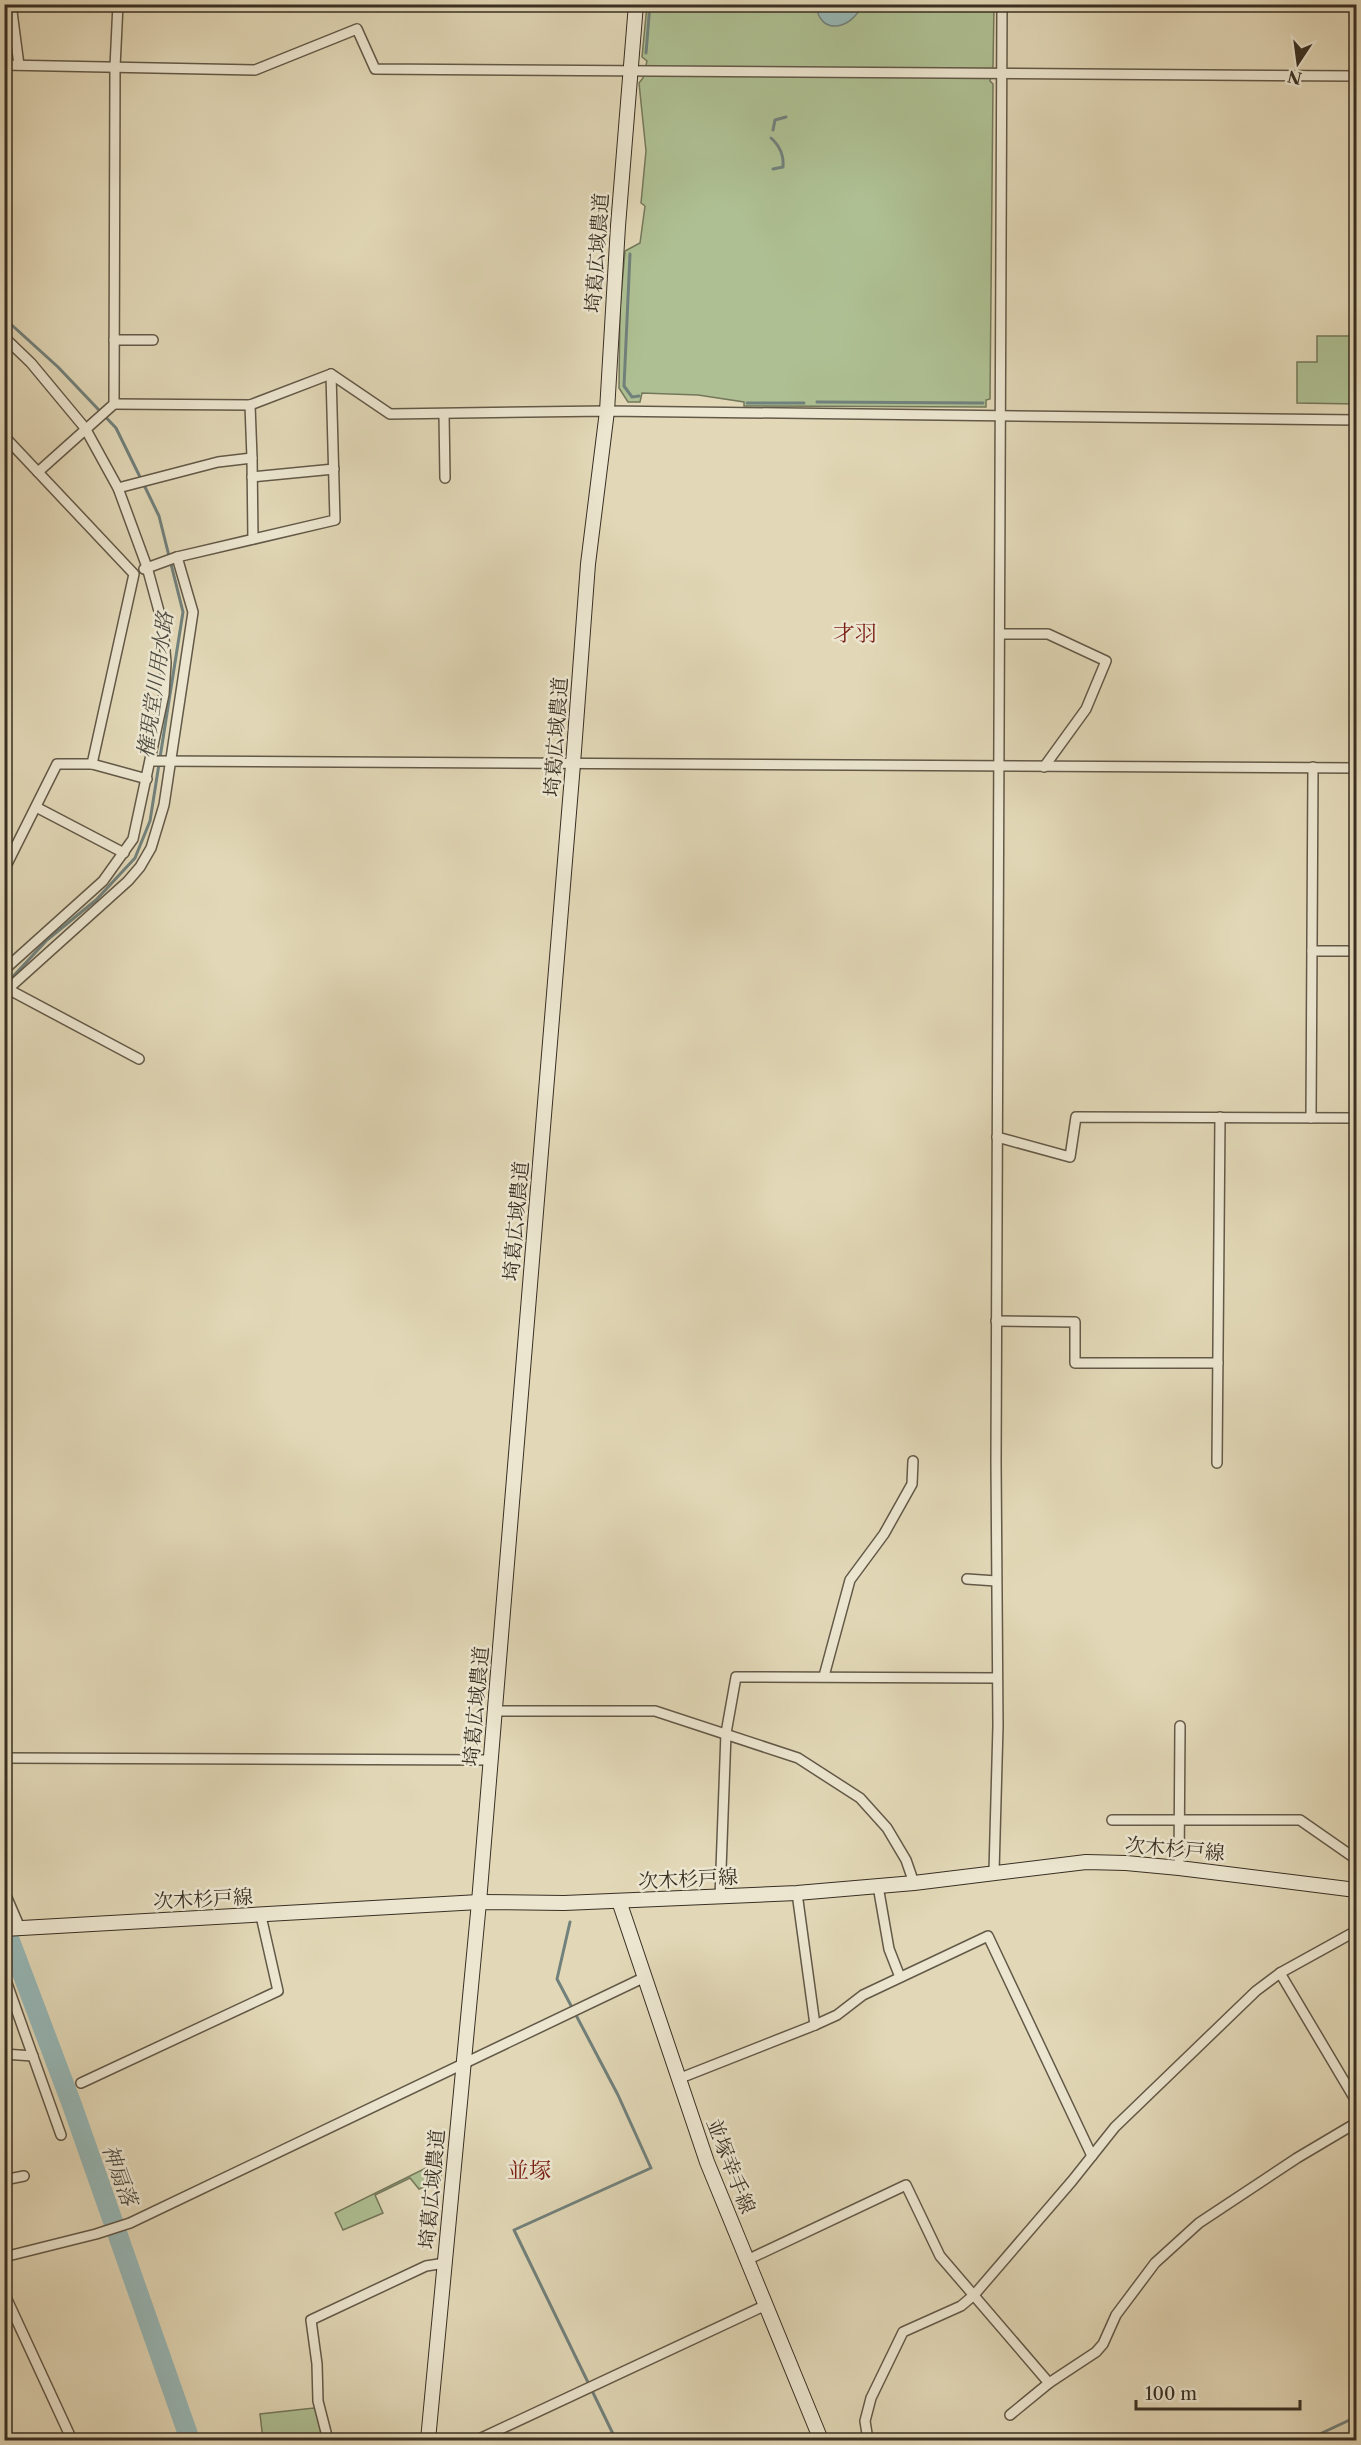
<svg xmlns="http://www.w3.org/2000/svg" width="1361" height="2445" font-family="'Libre Caslon Text','Noto Serif JP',serif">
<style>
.green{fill:#aec093;stroke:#74785b;stroke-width:1.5}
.water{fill:#97b8b7;stroke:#71817c;stroke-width:1.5}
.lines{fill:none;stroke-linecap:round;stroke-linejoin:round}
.stream{stroke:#71817c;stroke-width:3}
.river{stroke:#97b8b7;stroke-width:20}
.street-casing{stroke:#635948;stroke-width:12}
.secondary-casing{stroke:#392f23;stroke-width:16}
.street{stroke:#ece6d0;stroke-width:9}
.secondary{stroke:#ece6d0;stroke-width:14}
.labels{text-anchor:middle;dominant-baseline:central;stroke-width:5;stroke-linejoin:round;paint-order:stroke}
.street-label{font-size:20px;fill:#392f23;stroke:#ece6d0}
.water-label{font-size:21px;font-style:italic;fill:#4c4a41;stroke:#ece6d0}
.quarter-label{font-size:22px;fill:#7a1f14;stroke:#ece6d0}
</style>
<rect width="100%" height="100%" fill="#e2d8b7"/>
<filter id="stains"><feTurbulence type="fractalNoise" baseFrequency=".00333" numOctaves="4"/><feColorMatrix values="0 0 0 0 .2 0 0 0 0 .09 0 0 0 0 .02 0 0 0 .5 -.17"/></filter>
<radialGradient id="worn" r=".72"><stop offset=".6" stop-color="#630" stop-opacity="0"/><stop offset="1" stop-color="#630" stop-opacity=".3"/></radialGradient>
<g class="green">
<polygon points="647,5 994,5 993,66 990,81 993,84 990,399 986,400 986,407 744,406 744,402 698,395 642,393 640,402 628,402 619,388 620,308 625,251 640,243 645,206 641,203 646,151 639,83 643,78 647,61 642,57"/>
<polygon points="1317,336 1356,336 1356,404 1297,403 1297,362 1317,362"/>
<polygon points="442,2160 441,2180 419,2189 410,2178 375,2195 383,2213 343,2230 335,2213"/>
<polygon points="314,2408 317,2410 324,2440 263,2440 260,2414"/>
</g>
<path class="water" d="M816 5V4L862 5C852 29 820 37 816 5Z"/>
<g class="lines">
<g class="stream">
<polyline points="646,53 650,4"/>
<polyline points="773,130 775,120 786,117"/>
<path d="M771 138C780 146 784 155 783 167L773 169"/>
<polyline points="630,254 624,386 632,397 639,396"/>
<polyline points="4,318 58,367 116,428 141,479"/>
<polyline points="817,402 983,403"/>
<polyline points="747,403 804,403"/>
<polyline points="6,984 47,940 96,900 135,858 150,821 183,612 159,516 144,485"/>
<polyline points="570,1922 557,1979 618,2095 651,2168 514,2230 616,2440"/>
<polyline points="1307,2440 1356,2417"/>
</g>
<polyline class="river" points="4,1925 72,2105 190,2440"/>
<defs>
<g id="street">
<polyline points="11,4 19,65"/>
<polyline points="4,65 255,70 357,29 375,69 1356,76"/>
<polyline points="4,337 31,363 85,428 118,488 147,567 163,626 166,663 164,694 133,839 103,881 4,970"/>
<polyline points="114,340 153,340"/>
<polyline points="114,404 250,405"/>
<polyline points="444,414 445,478"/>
<polyline points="4,436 134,574 92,764"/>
<polyline points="252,458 253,539"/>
<polyline points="38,472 114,404 115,67 118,4"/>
<polyline points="252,477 334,469"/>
<polyline points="118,488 218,462 252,458 250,405 331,374 390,414 607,411 1356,420"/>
<polyline points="144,569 177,557 335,520 331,374"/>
<polyline points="1000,634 1048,634 1106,661 1086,709 1044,767"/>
<polyline points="151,761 1356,768"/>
<polyline points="36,807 124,853"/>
<polyline points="4,870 57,764 92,764 147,779"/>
<polyline points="1312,951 1356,951"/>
<polyline points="4,987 139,1059"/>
<polyline points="8,989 128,881 140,867 151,848 164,805 193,612 177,557"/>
<polyline points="1311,1118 1313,767"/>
<polyline points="997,1137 1070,1157 1076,1117 1356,1118"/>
<polyline points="996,1321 1075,1322 1075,1363 1218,1363"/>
<polyline points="1217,1463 1220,1117"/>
<polyline points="967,1579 996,1581"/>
<polyline points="824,1676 850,1580 884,1534 912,1484 913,1461"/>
<polyline points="495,1711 655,1711 798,1758 860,1798 887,1828 906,1860 914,1883"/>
<polyline points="4,1758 491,1760"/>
<polyline points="1112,1820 1300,1820 1356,1859"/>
<polyline points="1179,1868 1180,1726"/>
<polyline points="994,1872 998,1726 996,1462 1002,4"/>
<polyline points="878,1886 889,1949 900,1977"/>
<polyline points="4,1891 20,1928"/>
<polyline points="797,1893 815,2025"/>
<polyline points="720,1897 726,1733 736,1677 997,1678"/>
<polyline points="1280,1973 1356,2101"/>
<polyline points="4,1975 61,2135"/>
<polyline points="4,2054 33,2056"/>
<polyline points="678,2079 815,2025 837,2015 863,1995 988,1936 1092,2156"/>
<polyline points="81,2083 278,1991 261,1916"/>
<polyline points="4,2180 24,2176"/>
<polyline points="4,2257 96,2234 130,2223 643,1978"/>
<polyline points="747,2260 906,2185 940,2256 1049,2383"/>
<polyline points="4,2293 72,2440"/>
<polyline points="1010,2415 1049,2383 1096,2352 1103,2344 1116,2315 1155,2263 1199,2223 1297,2158 1356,2123"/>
<polyline points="328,2440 318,2401 317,2364 311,2320 426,2266 445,2263"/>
<polyline points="477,2440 766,2305"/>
<polyline points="868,2440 865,2421 871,2398 903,2332 961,2306 974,2295 1072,2181 1115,2127 1256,1991 1280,1973 1356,1931"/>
</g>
<g id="secondary">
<polyline points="619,1901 707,2162 821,2440"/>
<polyline points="4,1929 479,1902 564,1903 797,1893 914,1883 1086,1862 1126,1863 1179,1868 1356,1890"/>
<polyline points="428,2440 479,1902 573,764 588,564 607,411 618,226 636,4"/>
</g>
</defs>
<use href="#street" class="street-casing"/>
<use href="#secondary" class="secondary-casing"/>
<use href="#street" class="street"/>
<use href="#secondary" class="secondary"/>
</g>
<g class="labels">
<g class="street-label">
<text transform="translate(597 253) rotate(-86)">埼葛広域農道</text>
<text transform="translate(556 737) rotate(-86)">埼葛広域農道</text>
<text transform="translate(516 1221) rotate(-85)">埼葛広域農道</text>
<text transform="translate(476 1706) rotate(-85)">埼葛広域農道</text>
<text transform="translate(1175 1849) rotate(5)">次木杉戸線</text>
<text transform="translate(688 1879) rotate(-3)">次木杉戸線</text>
<text transform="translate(203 1899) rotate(-3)">次木杉戸線</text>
<text transform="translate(731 2166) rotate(69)">並塚幸手線</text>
<text transform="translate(432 2189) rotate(-85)">埼葛広域農道</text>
</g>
<g class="water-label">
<text transform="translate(155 685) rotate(-82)">権現堂川用水路</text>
<text transform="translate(120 2175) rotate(70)">神扇落</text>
</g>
<g class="quarter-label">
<text x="855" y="633">才羽</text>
<text x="529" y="2170">並塚</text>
</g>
</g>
<rect width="1361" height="2445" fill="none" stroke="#e2d8b7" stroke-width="24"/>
<rect x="6" y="6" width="1349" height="2433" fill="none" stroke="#392f23" stroke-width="3"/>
<rect x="12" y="12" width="1337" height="2421" fill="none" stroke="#392f23" stroke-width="1.5"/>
<g transform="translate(1298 63) rotate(193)" stroke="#ece6d0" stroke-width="4.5" paint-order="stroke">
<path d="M0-4.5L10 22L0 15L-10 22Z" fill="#392f23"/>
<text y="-9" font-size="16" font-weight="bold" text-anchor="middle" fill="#392f23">N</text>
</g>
<path d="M1136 2400v9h164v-9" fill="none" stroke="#392f23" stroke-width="3"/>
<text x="1145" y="2400" font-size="18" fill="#392f23" stroke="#ece6d0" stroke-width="4.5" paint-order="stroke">100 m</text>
<rect width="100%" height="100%" filter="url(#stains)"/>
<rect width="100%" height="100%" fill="url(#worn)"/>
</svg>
